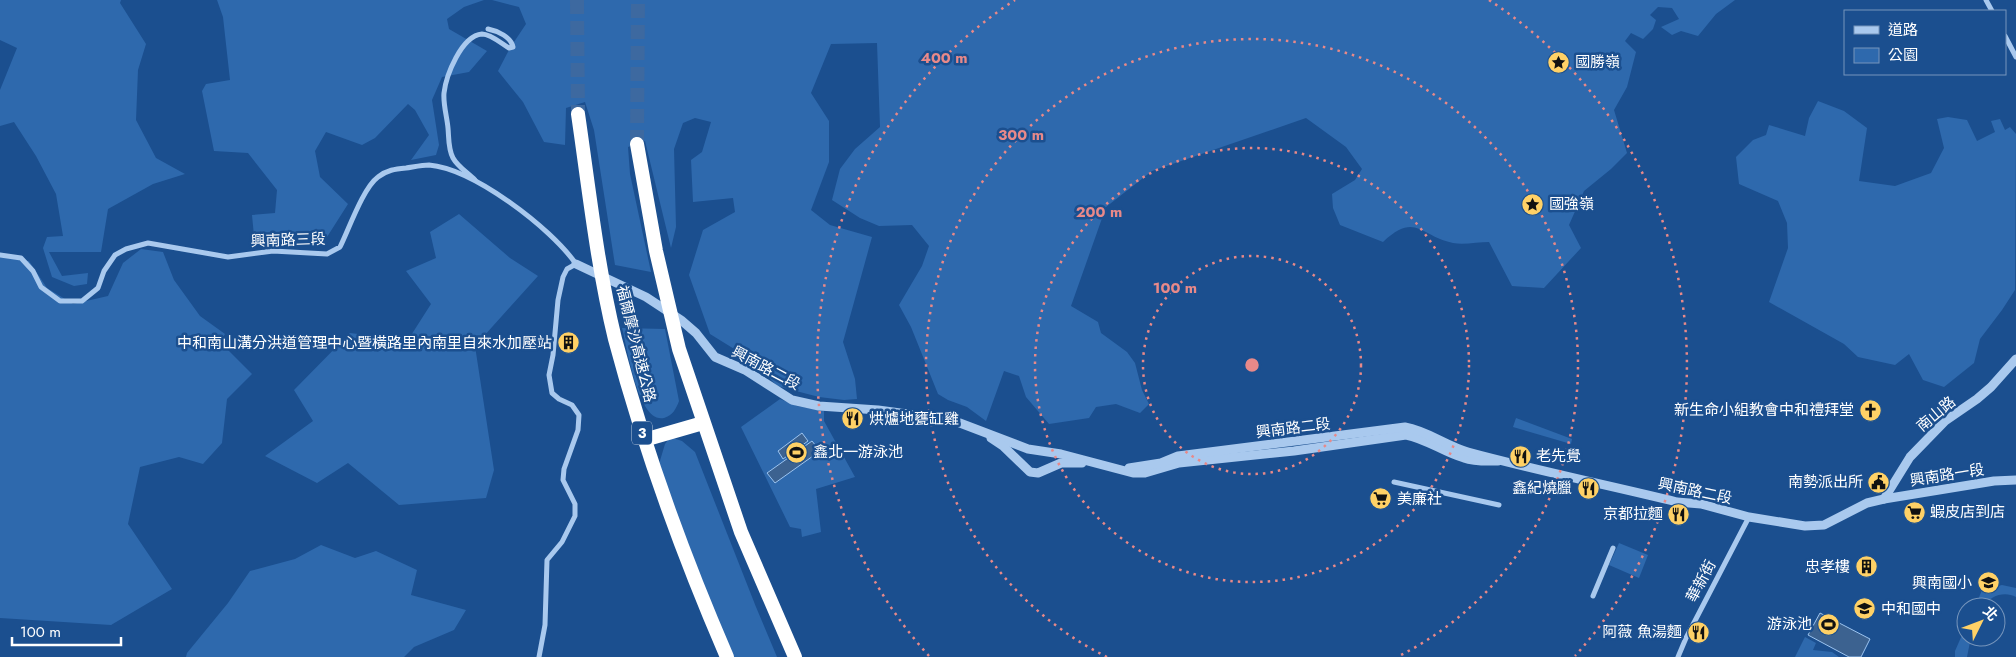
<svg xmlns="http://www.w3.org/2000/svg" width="2016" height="657" font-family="Jost,'Noto Sans TC',sans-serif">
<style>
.green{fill:#2e69ad}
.water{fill:#3c6290;stroke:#9cc4f0}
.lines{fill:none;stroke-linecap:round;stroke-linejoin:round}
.motorway-tunnel{stroke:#3d69a0;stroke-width:14;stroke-dasharray:14 7;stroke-linecap:butt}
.minor{stroke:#a9c9ee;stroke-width:5}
.tertiary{stroke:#a9c9ee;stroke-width:9}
.motorway{stroke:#fff;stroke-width:14}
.ring{fill:none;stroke:#e88989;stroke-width:2.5;stroke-dasharray:2.5 5}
.labels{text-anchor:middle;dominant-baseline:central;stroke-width:5;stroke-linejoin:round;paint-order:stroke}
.shield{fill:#1b4f8f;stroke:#bbcadd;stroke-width:1}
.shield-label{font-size:14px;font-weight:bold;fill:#fff}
.poi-label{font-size:15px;fill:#fff;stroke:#1b4f8f;text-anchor:end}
.street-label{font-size:15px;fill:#fff;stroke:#1b4f8f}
.centre{fill:#e88989;stroke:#1b4f8f;stroke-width:2.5}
.ring-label{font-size:15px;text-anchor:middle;font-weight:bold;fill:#e88989;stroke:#1b4f8f;stroke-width:5;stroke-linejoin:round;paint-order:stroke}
</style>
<rect width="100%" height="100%" fill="#1b4f8f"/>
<g class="green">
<polygon points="0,0 121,0 120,3 146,44 138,70 136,120 156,158 185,174 153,184 108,209 101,252 49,252 62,276 88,273 87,284 74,286 52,277 43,248 47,237 63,236 56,194 36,156 14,122 0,126 0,90 17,48 0,40"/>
<polygon points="217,0 484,0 464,7 447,19 449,29 487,51 469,72 442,77 432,100 439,145 436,155 411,160 429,135 415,110 408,104 375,138 362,145 326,132 315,151 320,177 348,204 327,237 254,236 252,215 275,213 277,190 248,153 214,151 202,91 206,84 230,80 223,17"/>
<path d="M492 0H1735L1716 14 1698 36 1681 31 1672 35 1661 27 1679 19 1672 8 1658 7 1650 15 1656 20 1653 29 1643 39 1631 33 1625 41 1636 52 1627 87 1614 110 1627 153 1611 169 1584 191 1569 225 1581 248 1544 288 1512 286 1489 242C1478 242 1464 245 1453 243 1421 237 1416 211 1383 242L1340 225 1333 208 1332 194 1355 180 1362 169 1346 147 1306 118 1152 171 1106 207 1071 306 1098 322 1101 333 1127 352 1135 363 1142 390 1149 404 1140 413 1116 404 1096 407 1089 418 1049 424 1026 397 1019 376 1004 371 986 421 967 407 948 400 938 394 911 327 899 305 922 266 929 246 912 225 879 226 860 218 832 200 840 169 855 149 880 127 877 43 831 44 811 93 829 121V162L811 210 830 225 872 237 843 342 855 379 857 399 844 400 819 397 777 386 752 360 710 334 689 275 703 230 735 212 733 198 693 202 691 160 702 152 711 122 695 118 683 123 674 149 676 227 671 248 645 141 628 147 630 174 651 272 615 265 594 130 585 102 566 108 565 145 544 142 523 102 498 71 510 48 526 24 519 7Z"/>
<polygon points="1818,101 1844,111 1867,128 1859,181 1895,186 1931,173 1944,148 1937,119 1948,117 1967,120 1977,141 1995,132 1991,121 2000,119 2005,130 2010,127 2016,134 2015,290 2002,310 1980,339 1974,363 1944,387 1923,380 1909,354 1895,365 1858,357 1844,344 1769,302 1788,248 1787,223 1778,201 1739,184 1736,157 1753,140 1766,135 1769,125 1805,136 1809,118"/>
<polygon points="459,214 510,258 538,276 475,346 494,470 486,498 399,505 348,463 317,483 265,456 313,421 294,390 350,333 408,340 431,304 406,271 436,258 430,232"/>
<polygon points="141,249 163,252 174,280 200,316 225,334 220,342 252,374 227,399 222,443 203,464 179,457 140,467 128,524 172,589 111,625 0,618 0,257 29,261 47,288 73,304 108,296 123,263"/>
<path d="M622 328 665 329 679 401C676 409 673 415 664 418 638 424 627 346 622 328Z"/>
<polygon points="780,399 797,406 824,411 824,421 855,477 816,489 821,532 802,537 801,529 790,527 741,427"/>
<polygon points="1516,418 1572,439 1571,444 1513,427"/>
<polygon points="673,438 682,441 695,452 756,607 777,657 734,657 729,646 699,577 659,464 665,444 668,440"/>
<polygon points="1619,543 1648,555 1639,578 1609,565"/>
<polygon points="321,545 355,558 376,551 417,570 411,595 466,610 454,630 414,647 404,657 186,657 187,653 228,603 250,571 295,559"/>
<path d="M2002 585 2016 588V597C2005 591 1990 595 1984 607H1975L1982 590Z"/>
<polygon points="1966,626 1966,637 1971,637 1967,657 1955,657 1955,651"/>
<polygon points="1805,637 1816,643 1813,650 1832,652 1839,657 1795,657"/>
</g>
<g class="water">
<polygon points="802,433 808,441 783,459 778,451"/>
<polygon points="812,441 820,451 775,483 767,473"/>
<polygon points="1820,613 1870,639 1861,657 1849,657 1808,635"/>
</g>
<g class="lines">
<g class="motorway-tunnel">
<polyline points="577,0 578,114"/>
<polyline points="637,144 638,0"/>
</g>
<g class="minor">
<polyline points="1986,0 1992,11"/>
<polyline points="2005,36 2016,57"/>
<path d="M475 180C468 173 458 167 453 158 448 149 449 138 448 128 447 117 443 104 444 93 446 76 461 36 482 34 491 34 502 44 509 48L513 47C511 37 498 31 488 29"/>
<path d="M0 255 21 258 33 271 41 287 60 301H82L98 288 104 271 115 255 126 249 148 243 228 257 273 251 327 254 340 247C349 229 363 188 378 177 387 170 395 169 406 168 413 167 422 165 429 165 474 169 551 228 576 264L567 269 563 277 558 300 553 355 549 375 552 393 559 399 572 405 579 415 578 430 564 469 563 480 575 504V516L562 542 547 560 545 625 539 657"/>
<polyline points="1394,482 1499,505"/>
<polyline points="1593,596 1613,548"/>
<polyline points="1678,657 1686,638 1749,517"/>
</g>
<g class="tertiary">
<path d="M576 264 646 297 681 320 696 333 715 357 745 370 792 400 819 406 878 410 952 420 1028 449 1061 454 1133 473H1145L1179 463 1294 451 1406 435C1427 439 1443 452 1464 458 1475 462 1486 461 1498 461"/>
<polyline points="991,438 1003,446 1030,472 1038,473 1061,463 1082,463"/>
<path d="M1129 468 1161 463 1178 456 1405 427C1428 431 1446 446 1468 452 1538 471 1608 485 1677 502L1701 504 1749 517 1805 526 1824 525 1867 503 1884 499 1994 481 2016 480"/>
<polyline points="1884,499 1910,457 1945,421 1977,399 1991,387 2016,359"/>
</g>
<g class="motorway">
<path d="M578 114C589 189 597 265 615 339 644 448 682 553 727 657"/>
<polyline points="637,144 656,251 679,349 741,532 795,657"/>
<polyline points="644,440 703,423"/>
</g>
</g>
<g class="ring">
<circle cx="1252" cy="365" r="109"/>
<circle cx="1252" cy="365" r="217"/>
<path d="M1107 657A326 326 0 1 1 1397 657"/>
<path d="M929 656A435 435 0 0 1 1015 0M1489 0A435 435 0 0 1 1575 656"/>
</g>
<defs>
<symbol id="sight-disc" viewBox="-11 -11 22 22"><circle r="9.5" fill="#ffd166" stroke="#1b4f8f"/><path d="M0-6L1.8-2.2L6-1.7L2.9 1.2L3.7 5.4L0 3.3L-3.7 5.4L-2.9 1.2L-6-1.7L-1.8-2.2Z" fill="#111"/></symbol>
<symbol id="building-disc" viewBox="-11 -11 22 22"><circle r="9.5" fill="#ffd166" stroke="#1b4f8f"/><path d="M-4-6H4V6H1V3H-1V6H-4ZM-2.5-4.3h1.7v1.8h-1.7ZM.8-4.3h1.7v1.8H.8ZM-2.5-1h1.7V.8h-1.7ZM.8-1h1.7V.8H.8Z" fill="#111"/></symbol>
<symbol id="church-disc" viewBox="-11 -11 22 22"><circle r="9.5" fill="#ffd166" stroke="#1b4f8f"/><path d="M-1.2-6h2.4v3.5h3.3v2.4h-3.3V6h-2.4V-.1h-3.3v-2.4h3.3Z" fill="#111"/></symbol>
<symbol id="restaurant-disc" viewBox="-11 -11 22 22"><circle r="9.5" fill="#ffd166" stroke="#1b4f8f"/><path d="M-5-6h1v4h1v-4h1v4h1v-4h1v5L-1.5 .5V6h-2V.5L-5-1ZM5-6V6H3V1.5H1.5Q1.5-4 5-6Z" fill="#111"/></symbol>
<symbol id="stadium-disc" viewBox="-11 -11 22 22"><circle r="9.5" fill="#ffd166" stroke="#1b4f8f"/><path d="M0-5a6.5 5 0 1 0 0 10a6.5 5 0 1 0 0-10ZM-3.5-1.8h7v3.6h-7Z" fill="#111"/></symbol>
<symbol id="civic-disc" viewBox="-11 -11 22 22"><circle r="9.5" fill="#ffd166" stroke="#1b4f8f"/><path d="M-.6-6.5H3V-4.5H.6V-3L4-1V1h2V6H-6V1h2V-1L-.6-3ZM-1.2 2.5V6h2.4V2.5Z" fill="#111"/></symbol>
<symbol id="supermarket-disc" viewBox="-11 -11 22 22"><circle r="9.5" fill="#ffd166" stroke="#1b4f8f"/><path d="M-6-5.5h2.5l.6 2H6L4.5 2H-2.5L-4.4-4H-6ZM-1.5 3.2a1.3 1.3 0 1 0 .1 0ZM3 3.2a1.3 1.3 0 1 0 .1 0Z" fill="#111"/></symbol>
<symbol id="school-disc" viewBox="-11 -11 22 22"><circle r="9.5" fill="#ffd166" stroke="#1b4f8f"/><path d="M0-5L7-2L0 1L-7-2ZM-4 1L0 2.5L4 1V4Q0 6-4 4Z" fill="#111"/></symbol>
</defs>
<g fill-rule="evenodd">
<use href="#sight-disc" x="1546" y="50" width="25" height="25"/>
<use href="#sight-disc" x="1520" y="192" width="25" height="25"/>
<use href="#building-disc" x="556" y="330" width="25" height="25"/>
<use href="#church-disc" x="1858" y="398" width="25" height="25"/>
<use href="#restaurant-disc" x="840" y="406" width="25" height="25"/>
<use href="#stadium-disc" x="784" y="440" width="25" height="25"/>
<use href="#restaurant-disc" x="1508" y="444" width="25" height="25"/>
<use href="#civic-disc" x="1866" y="470" width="25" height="25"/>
<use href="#restaurant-disc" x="1576" y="476" width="25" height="25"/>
<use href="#supermarket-disc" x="1368" y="486" width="25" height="25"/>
<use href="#supermarket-disc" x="1902" y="500" width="25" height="25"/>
<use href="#restaurant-disc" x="1666" y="502" width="25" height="25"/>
<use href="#building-disc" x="1854" y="554" width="25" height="25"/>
<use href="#school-disc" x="1976" y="570" width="25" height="25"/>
<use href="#school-disc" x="1852" y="596" width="25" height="25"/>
<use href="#stadium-disc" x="1816" y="612" width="25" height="25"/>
<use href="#restaurant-disc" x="1686" y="620" width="25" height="25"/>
</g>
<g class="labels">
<rect class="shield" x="632" y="421.5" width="20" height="23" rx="4"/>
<g class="shield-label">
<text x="642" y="433">3</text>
</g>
<g class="poi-label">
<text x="1575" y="62" text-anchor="start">國勝嶺</text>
<text x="1549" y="204" text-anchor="start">國強嶺</text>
<text x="552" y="343">中和南山溝分洪道管理中心暨橫路里內南里自來水加壓站</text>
<text x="1854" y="410">新生命小組教會中和禮拜堂</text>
<text x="869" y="419" text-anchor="start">烘爐地甕缸雞</text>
<text x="813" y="452" text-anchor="start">鑫北一游泳池</text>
<text x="1536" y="456" text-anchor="start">老先覺</text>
<text x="1863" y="482">南勢派出所</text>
<text x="1572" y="488">鑫紀燒臘</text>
<text x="1397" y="499" text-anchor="start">美廉社</text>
<text x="1930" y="512" text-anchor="start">蝦皮店到店</text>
<text x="1663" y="514">京都拉麵</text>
<text x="1850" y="567">忠孝樓</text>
<text x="1972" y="583">興南國小</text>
<text x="1881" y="609" text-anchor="start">中和國中</text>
<text x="1812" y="624">游泳池</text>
<text x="1682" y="632">阿薇 魚湯麵</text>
</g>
<g class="street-label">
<text transform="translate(288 240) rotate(-2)">興南路三段</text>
<text transform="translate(636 344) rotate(76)">福爾摩沙高速公路</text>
<text transform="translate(766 368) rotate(28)">興南路二段</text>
<text transform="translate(1936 414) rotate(-40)">南山路</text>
<text transform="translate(1293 428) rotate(-7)">興南路二段</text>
<text transform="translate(1947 475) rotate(-9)">興南路一段</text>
<text transform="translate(1695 491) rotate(12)">興南路二段</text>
<text transform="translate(1701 581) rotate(-62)">華新街</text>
</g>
</g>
<circle cx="1252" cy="365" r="8" class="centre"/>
<g class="ring-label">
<text x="944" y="63">400 m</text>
<text x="1021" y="140">300 m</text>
<text x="1099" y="217">200 m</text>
<text x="1175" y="293">100 m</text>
</g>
<rect x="1844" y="10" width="162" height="65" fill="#1b4f8f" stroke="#7695bc"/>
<rect x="1854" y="26" width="25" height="8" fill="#a9c9ee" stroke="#7695bc"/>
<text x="1888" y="35" font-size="15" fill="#ffffff">道路</text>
<rect x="1854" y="48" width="25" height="15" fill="#2e69ad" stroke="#7695bc"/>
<text x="1888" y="60" font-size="15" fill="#ffffff">公園</text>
<g transform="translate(1981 622) rotate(48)"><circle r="24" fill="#1b4f8f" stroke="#7695bc"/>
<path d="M0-4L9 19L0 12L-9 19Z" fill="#ffd166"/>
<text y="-8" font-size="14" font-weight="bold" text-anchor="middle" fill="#ffffff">北</text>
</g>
<path d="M12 637v8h109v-8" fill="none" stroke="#ffffff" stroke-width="2.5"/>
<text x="20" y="637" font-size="15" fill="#ffffff" stroke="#1b4f8f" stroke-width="4" paint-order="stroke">100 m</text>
</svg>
